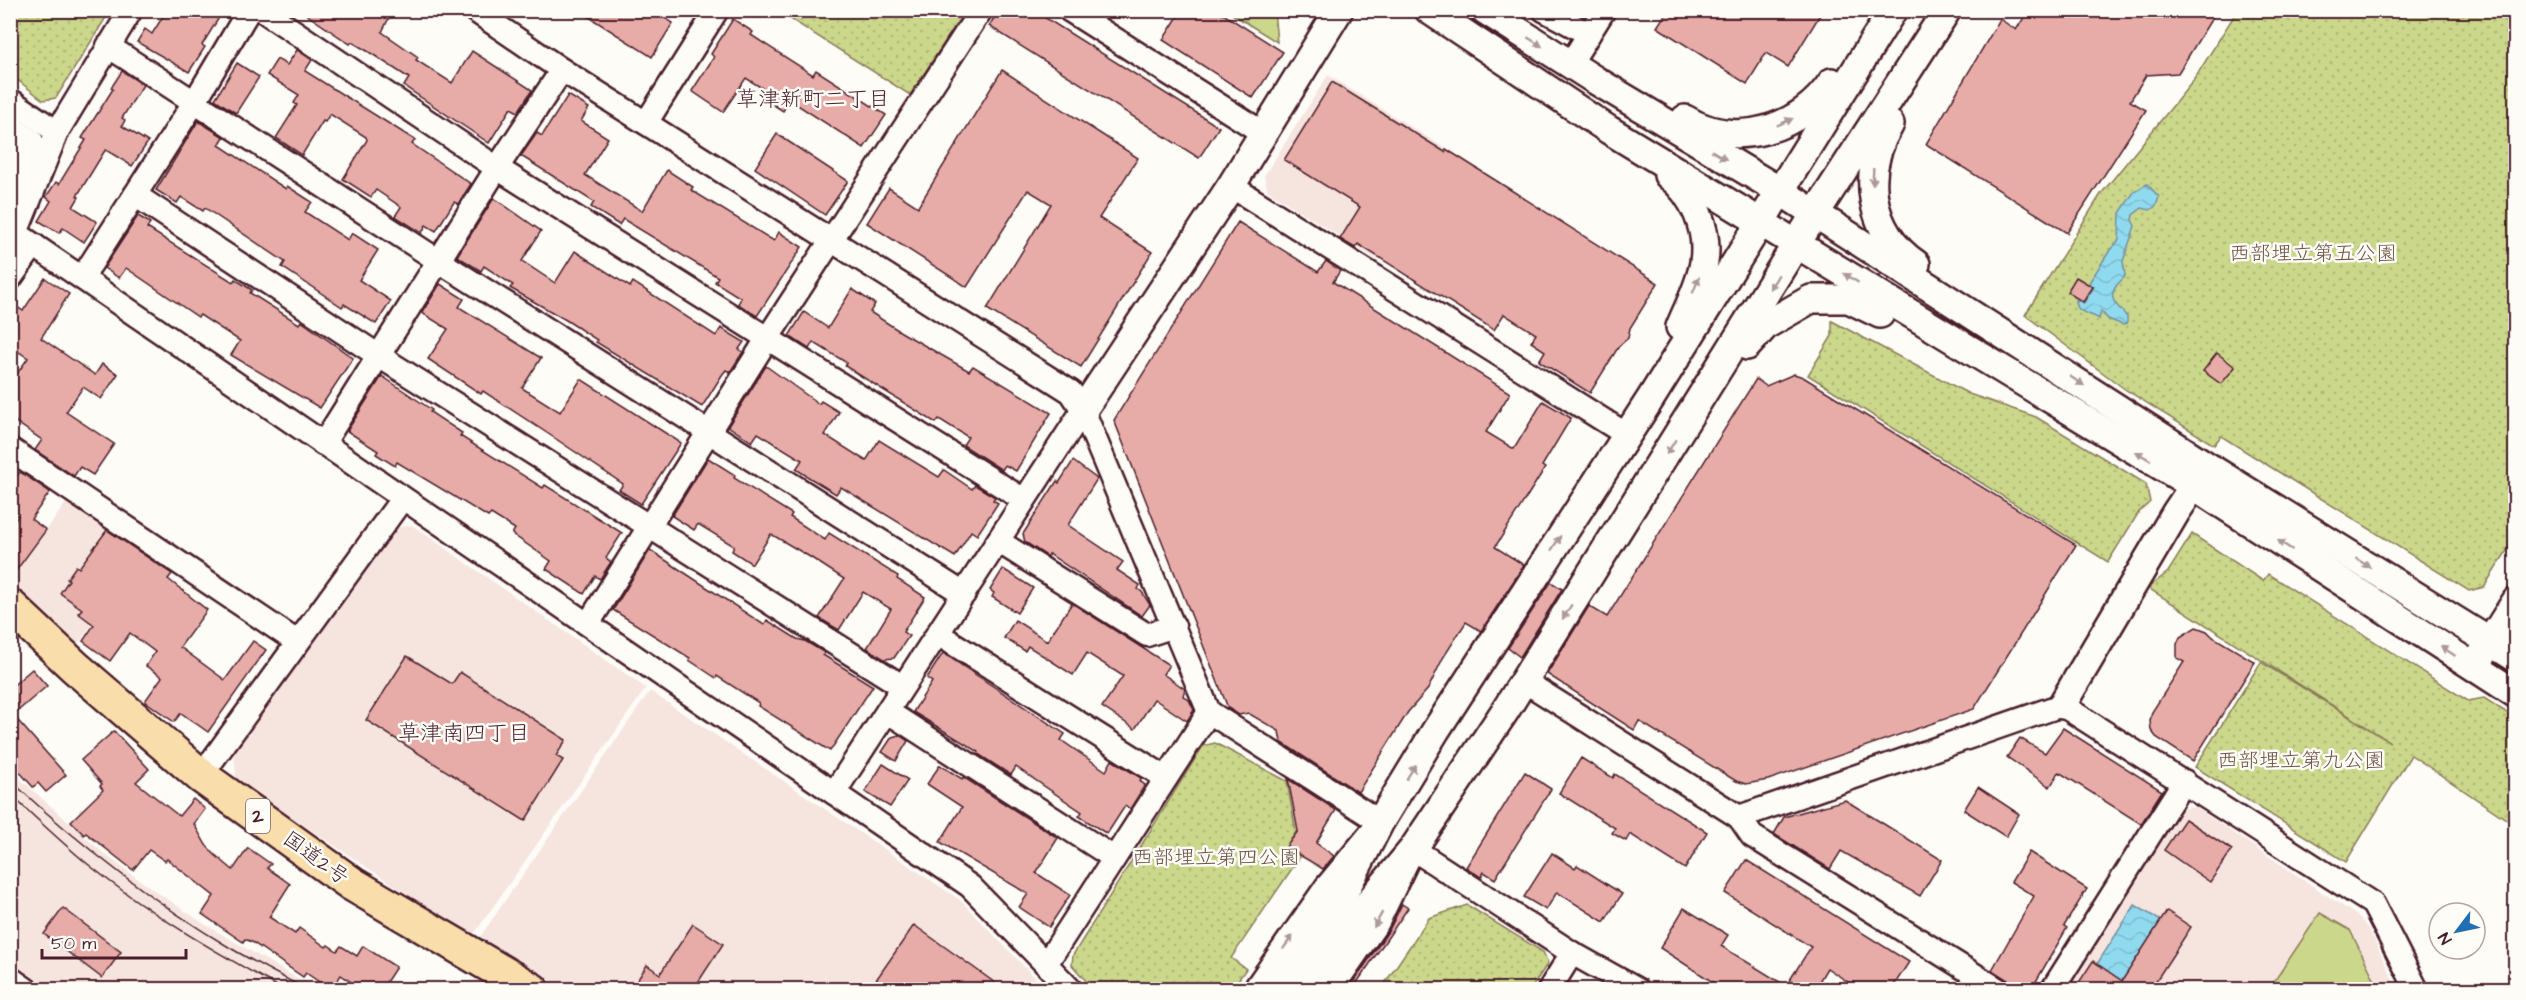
<svg xmlns="http://www.w3.org/2000/svg" width="2526" height="1000" font-family="'Architects Daughter','Klee One',sans-serif">
<style>
.built{fill:#f6e4df}
.green{fill:#cbd78a;stroke:#8a7b5a;stroke-width:1.5}
.forest{fill:url(#forest-firs);stroke:#8a7b5a;stroke-width:1.5}
.park{fill:url(#park-dots);stroke:#8a7b5a;stroke-width:1.5}
.water{fill:url(#water-waves);stroke:#738fa1;stroke-width:1.5}
.building{fill:#e7aca7;stroke:#4a1f2b;stroke-width:1.5}
.lines{fill:none;stroke-linecap:round;stroke-linejoin:round}
.minor-casing{stroke:#4a1f2b;stroke-width:27}
.tertiary-casing{stroke:#4a1f2b;stroke-width:32}
.trunk-casing{stroke:#4a1f2b;stroke-width:38}
.minor{stroke:#fdfcf7;stroke-width:22}
.tertiary{stroke:#fdfcf7;stroke-width:27}
.trunk{stroke:#f9deab;stroke-width:33}
.tram{stroke:#4a1f2b;stroke-width:1.5}
.oneway{fill:#ac999b}
.labels{text-anchor:middle;dominant-baseline:central;stroke-width:5;stroke-linejoin:round;paint-order:stroke}
.shield{fill:#fdfcf7;stroke:#806168;stroke-width:1.5}
.shield-label{font-size:20px;font-weight:bold;fill:#4a1f2b}
.park-label{font-size:21px;fill:#715648;stroke:#fdfcf7}
.street-label{font-size:21px;fill:#4a1f2b;stroke:#fdfcf7}
.neighbourhood-label{font-size:22px;fill:#4a1f2b;stroke:#fdfcf7}
</style>
<defs>
<pattern id="forest-firs" width="22" height="20" patternUnits="userSpaceOnUse" patternTransform="scale(1.5)"><rect width="22" height="20" fill="#cbd78a"/><path d="M5 1l3.5 6h-7zM16 11l3.5 6h-7z" fill="#b0b877"/></pattern>
<pattern id="park-dots" width="8" height="8" patternUnits="userSpaceOnUse" patternTransform="scale(1.5)"><rect width="8" height="8" fill="#cbd78a"/><path d="M2 2h.1M6 6h.1" fill="none" stroke="#b0b877" stroke-width="1.8" stroke-linecap="round"/></pattern>
<pattern id="water-waves" width="16" height="10" patternUnits="userSpaceOnUse" patternTransform="scale(1.5)"><rect width="16" height="10" fill="#8fdaef"/><path d="M0 5q4-4 8 0t8 0" fill="none" stroke="#7dbbcd"/></pattern>
</defs>
<rect width="100%" height="100%" fill="#fdfcf7"/>
<filter id="ink" filterUnits="userSpaceOnUse"><feTurbulence type="fractalNoise" baseFrequency=".0167" numOctaves="2"/><feDisplacementMap in="SourceGraphic" scale="12" xChannelSelector="R" yChannelSelector="G"/><feConvolveMatrix kernelMatrix="1 2 1 2 8 2 1 2 1" color-interpolation-filters="sRGB"/></filter>
<g filter="url(#ink)">
<g class="built">
<polygon points="1328,75 1445,148 1376,259 1268,191 1264,176"/>
<polygon points="70,497 147,548 76,647 11,586 11,580"/>
<polygon points="412,525 646,688 474,934 407,894 236,780 234,753 396,528"/>
<polygon points="650,691 960,900 1046,989 565,989 480,937"/>
<polygon points="10,770 102,852 142,882 206,925 295,977 325,989 45,989 11,965"/>
<polygon points="2195,807 2359,917 2370,931 2397,989 2068,990 2183,808"/>
</g>
<polygon class="green" points="2320,913 2350,930 2379,989 2269,989"/>
<polygon class="forest" points="1227,11 1274,11 1277,42"/>
<g class="park">
<polygon points="16,11 110,11 56,98 43,100 11,75 11,18"/>
<polygon points="778,11 965,10 965,11 910,95"/>
<polygon points="2237,11 2515,11 2515,538 2484,587 2469,591 2221,436 2214,445 2126,390 2025,315 2101,194 2193,81"/>
<polygon points="1832,321 1969,394 2036,417 2146,484 2150,502 2139,512 2108,562 1808,375 1832,336"/>
<polygon points="2192,534 2263,581 2268,574 2468,701 2484,698 2515,718 2515,825 2411,755 2346,862 2195,767 2261,662 2390,742 2148,588 2168,572"/>
<polygon points="1215,743 1287,781 1296,832 1286,847 1300,857 1231,958 1246,969 1232,989 1098,989 1087,982 1072,965 1073,955 1203,746"/>
<polygon points="1467,905 1543,952 1548,963 1531,989 1381,989 1429,918"/>
</g>
<g class="water">
<path d="M2147 184 2159 197 2156 206 2150 210 2142 208 2133 215 2132 220 2135 226 2123 261 2125 276C2122 281 2117 283 2115 288 2107 301 2121 308 2127 317V323L2123 325 2108 319 2101 311 2099 319C2090 312 2076 315 2076 300L2084 303 2094 287 2089 283 2110 250 2119 240 2120 213 2134 192Z"/>
<polygon points="2135,905 2161,921 2122,981 2097,964"/>
</g>
<g class="building">
<polygon points="167,10 212,10 220,16 202,45 205,47 189,72 137,42 145,29 152,34"/>
<polygon points="300,10 393,10 382,32 418,57 416,60 452,83 472,51 532,90 518,112 511,108 489,143 404,86 409,78 369,52 352,42 350,44"/>
<polygon points="578,10 652,10 673,23 652,57"/>
<polygon points="999,10 1033,10 1219,127 1199,158 989,26"/>
<polygon points="1182,10 1217,10 1283,52 1253,98 1163,40"/>
<polygon points="1668,10 1823,10 1788,67 1766,53 1747,84 1657,27"/>
<polygon points="2029,10 2217,10 2178,73 2146,75 2130,101 2146,110 2067,233 1926,144 2000,19 2016,30"/>
<polygon points="733,19 753,32 751,35 813,75 816,70 886,115 864,148 790,100 783,111 769,102 773,95 746,78 723,112 692,91 714,57 711,54"/>
<polygon points="297,50 312,60 305,71 415,140 412,144 471,184 458,204 454,202 436,231 426,225 422,233 395,216 401,207 376,190 371,197 343,179 367,140 366,137 330,114 325,122 323,121 302,155 276,138 297,105 294,103 299,95 267,75 277,59 287,65"/>
<polygon points="237,63 259,77 236,113 215,99"/>
<polygon points="1002,70 1138,158 1099,218 1152,252 1081,367 987,309 1051,204 1028,190 967,287 867,223 889,188 918,207"/>
<polygon points="122,71 143,85 122,118 125,120 122,126 148,142 132,166 106,150 104,152 77,196 79,197 73,207 97,222 84,242 63,228 59,233 39,221 51,201 46,197 56,182 59,184 86,140 82,138 113,89 111,88"/>
<polygon points="1332,82 1445,152 1446,149 1658,283 1630,328 1628,338 1619,346 1590,393 1539,361 1545,351 1531,342 1536,334 1504,314 1494,330 1358,244 1355,248 1340,239 1360,207 1284,160"/>
<polygon points="568,95 589,108 581,121 608,138 585,175 642,211 667,170 693,187 691,190 774,241 779,232 802,247 757,316 738,304 741,298 715,282 718,277 623,219 619,225 591,207 594,202 521,156 537,133 542,136"/>
<polygon points="198,121 224,137 219,145 286,189 287,186 312,202 305,212 348,240 352,233 378,250 359,280 391,301 376,324 344,304 342,307 282,267 285,262 205,208 203,211 181,197 177,203 156,190"/>
<polygon points="777,134 848,181 825,215 755,168"/>
<polygon points="494,198 541,231 522,261 555,283 575,251 630,287 633,282 716,336 721,328 744,342 739,349 743,352 730,372 726,370 722,375 702,407 596,342 597,340 566,320 510,288 513,285 484,266 481,271 457,256"/>
<polygon points="138,216 150,223 147,228 233,282 235,279 252,290 250,293 299,324 301,321 353,358 320,408 231,355 240,341 200,315 198,317 126,268 119,278 104,268"/>
<polygon points="1238,222 1318,272 1326,261 1340,271 1333,282 1510,393 1486,432 1514,449 1543,401 1571,418 1542,466 1545,468 1495,547 1524,565 1481,631 1466,622 1443,658 1428,689 1408,712 1358,792 1281,742 1279,731 1248,713 1239,715 1228,708 1114,420"/>
<polygon points="2076,277 2093,287 2083,302 2067,292"/>
<polygon points="45,278 69,294 41,338 95,375 102,364 118,374 101,399 83,387 66,412 114,444 93,475 80,467 74,476 35,450 42,440 10,418 10,384 28,358 10,346 10,302 23,311"/>
<polygon points="440,284 464,299 459,307 541,358 522,388 560,412 581,379 681,443 641,504 619,490 623,484 556,439 483,391 481,394 428,359 448,329 422,313"/>
<polygon points="852,289 875,304 870,312 901,332 969,371 973,366 1051,413 1016,471 1005,465 1002,470 963,445 968,437 939,419 936,423 845,366 847,363 813,342 809,349 789,336 804,312 828,328"/>
<polygon points="2217,353 2235,367 2221,384 2203,371"/>
<polygon points="766,366 819,404 821,401 839,412 825,435 866,461 879,440 939,477 944,470 972,489 975,485 995,497 993,500 998,503 977,535 971,531 955,557 841,487 836,494 810,478 796,469 802,460 758,433 752,442 728,426"/>
<polygon points="1794,374 1803,377 2076,545 1974,709 1768,780 1746,784 1736,781 1639,721 1634,730 1547,674 1589,606 1607,617 1756,379 1766,386"/>
<polygon points="382,376 432,410 430,412 462,433 460,436 543,488 545,485 622,533 606,558 611,562 600,579 595,576 584,594 546,569 551,561 512,534 515,529 491,514 488,517 397,462 395,466 376,454 378,451 347,431"/>
<polygon points="708,458 735,475 734,478 792,514 790,517 825,540 829,533 898,576 897,579 925,597 903,632 909,636 894,658 884,659 867,648 891,609 863,592 839,630 819,618 844,579 810,557 771,534 752,564 732,551 734,546 698,524 694,530 672,516"/>
<polygon points="1073,461 1097,479 1068,525 1123,562 1117,570 1140,585 1138,589 1142,592 1150,605 1142,616 1049,554 1048,557 1025,542 1023,534 1057,481 1059,483"/>
<polygon points="10,471 17,476 20,472 50,492 31,519 46,530 10,579 10,527 18,516 10,511"/>
<polygon points="107,530 172,574 168,579 207,610 180,647 225,680 253,641 266,650 208,732 181,713 174,722 145,701 162,677 146,666 155,652 130,633 110,661 83,641 94,625 78,613 82,609 60,593 69,580 67,579 76,566 79,568"/>
<polygon points="650,550 764,625 767,620 797,639 805,641 825,653 823,655 873,686 830,751 758,706 759,703 717,676 716,678 689,660 690,658 613,610"/>
<polygon points="1003,569 1033,588 1017,613 992,597 994,593 990,590"/>
<polygon points="1551,582 1562,589 1520,657 1508,648"/>
<polygon points="1072,603 1169,665 1163,674 1185,689 1183,696 1189,700 1194,710 1187,721 1154,699 1135,729 1102,707 1123,676 1087,653 1073,675 1028,646 1025,651 1004,638 1015,620 1047,641"/>
<polygon points="2196,627 2207,631 2213,637 2255,662 2193,761 2156,737 2151,730 2150,721 2152,712 2184,662 2177,658 2177,644 2180,637"/>
<polygon points="943,653 1065,734 1061,740 1106,771 1112,760 1141,778 1140,781 1145,785 1130,809 1125,806 1107,834 1079,816 1082,812 1016,767 1011,775 978,754 979,752 913,712 932,682 927,678"/>
<polygon points="407,656 452,684 460,672 566,740 556,756 563,760 525,821 366,720"/>
<polygon points="32,669 47,686 13,715 66,775 46,792 38,783 33,787 10,761 10,688"/>
<polygon points="2063,728 2162,791 2141,824 2059,772 2050,787 2007,757 2020,738 2045,753"/>
<polygon points="114,731 149,769 136,782 179,816 193,799 205,809 194,824 206,845 214,854 233,870 248,848 271,864 267,868 290,884 269,917 295,934 299,928 326,947 328,945 337,951 341,946 357,956 363,946 396,967 381,990 363,990 341,975 331,990 306,973 303,977 252,942 245,939 243,942 202,914 214,896 167,859 165,861 149,850 133,870 86,833 84,835 71,821 103,790 100,786 102,784 81,760"/>
<polygon points="899,735 908,741 896,761 882,752 892,737"/>
<polygon points="1581,758 1613,778 1615,774 1707,832 1685,869 1630,834 1626,841 1612,833 1615,828 1559,793"/>
<polygon points="883,764 908,780 890,807 865,792"/>
<polygon points="940,765 962,779 963,777 1058,838 1036,873 1070,895 1049,927 1019,907 1028,894 940,842 962,807 927,784"/>
<polygon points="1525,772 1551,789 1495,879 1484,872 1481,877 1466,867"/>
<polygon points="1288,779 1336,810 1316,843 1334,856 1323,869 1286,847 1298,831"/>
<polygon points="1978,787 2019,814 2006,837 1964,810"/>
<polygon points="1845,800 1942,860 1920,896 1841,851 1830,869 1774,834 1784,817"/>
<polygon points="2185,819 2232,850 2210,882 2164,850"/>
<polygon points="2029,852 2087,889 2064,926 2067,928 2031,990 2023,990 1992,970 2034,896 2011,882"/>
<polygon points="1552,853 1575,868 1577,865 1622,894 1604,922 1557,892 1546,910 1524,897"/>
<polygon points="1746,860 1909,962 1891,990 1860,990 1827,968 1814,990 1725,990 1660,948 1684,908 1728,935 1721,946 1786,986 1811,947 1725,893"/>
<polygon points="1402,904 1408,908 1352,990 1348,990 1389,930"/>
<polygon points="63,908 121,952 102,978 44,934"/>
<polygon points="2167,911 2191,927 2150,990 2087,990 2078,984 2093,961 2122,981"/>
<polygon points="693,924 723,944 693,990 631,990 647,965 660,974"/>
<polygon points="914,925 1005,990 869,990"/>
</g>
<g class="lines">
<defs>
<g id="minor">
<polyline points="131,10 57,132 16,233 970,886 1071,990"/>
<polyline points="262,10 497,168 1024,500"/>
<polyline points="474,10 562,70 1071,392 1083,410 1209,712 1380,822 1326,887 1254,990"/>
<polyline points="1069,10 1263,133"/>
<polyline points="1544,10 1589,34"/>
<polyline points="108,46 439,261 964,594"/>
<polyline points="1570,64 1604,10"/>
<polyline points="10,100 57,132"/>
<polyline points="646,123 717,10"/>
<polyline points="10,126 32,141 10,192"/>
<polyline points="1231,186 1627,435"/>
<polyline points="135,195 379,356 902,686"/>
<polyline points="82,278 195,101 249,10"/>
<polyline points="10,279 34,245"/>
<polyline points="323,444 497,168 562,70"/>
<polyline points="10,449 297,642"/>
<polyline points="998,541 1147,635 1174,626"/>
<polyline points="588,624 767,339 981,10"/>
<polyline points="938,634 1166,778"/>
<polyline points="1524,681 1739,817 2062,705 2373,904 2417,990"/>
<polyline points="888,712 1114,858"/>
<polyline points="201,776 402,499"/>
<polyline points="834,793 1083,410"/>
<polyline points="1739,817 1752,836 1999,990"/>
<polyline points="1046,964 1209,712"/>
<polyline points="10,978 27,990"/>
<polyline points="1331,990 1378,922 1413,849 1572,953 1638,990"/>
<polyline points="1549,990 1572,953"/>
<polyline points="2052,990 2184,781"/>
</g>
<g id="tertiary">
<polyline points="1429,10 1609,130 2194,486 2516,694"/>
<polyline points="1485,10 1595,80 1780,191 2207,466 2516,658"/>
<path d="M1685 119C1735 150 1801 129 1832 82"/>
<path d="M1890 124C1861 172 1868 231 1916 264"/>
<path d="M1668 175C1694 194 1709 230 1704 262 1701 284 1688 307 1680 327"/>
<polyline points="1747,346 1766,325 1811,299 1849,299 1880,314"/>
<polyline points="1083,410 1231,186 1339,10"/>
<polyline points="2481,656 2516,601"/>
<polyline points="2062,705 2176,512 2203,472"/>
<polyline points="1283,990 1342,896 1380,822 1436,730 1651,398 1893,10"/>
<polyline points="1308,990 1365,907 1413,849 1505,711 1815,214 1947,10"/>
</g>
<polyline id="trunk" points="10,606 75,667 201,776 352,884 532,990"/>
</defs>
<use href="#minor" class="minor-casing"/>
<use href="#tertiary" class="tertiary-casing"/>
<use href="#trunk" class="trunk-casing"/>
<use href="#minor" class="minor"/>
<use href="#tertiary" class="tertiary"/>
<use href="#trunk" class="trunk"/>
<g class="tram">
<path d="M10 780C79 844 151 901 232 949 257 963 282 978 309 990"/>
<path d="M10 794C36 818 62 843 89 865 149 914 216 952 284 990"/>
</g>
</g>
<defs><path id="oneway-solid" d="M-6-.8H1V-3.2L6.5 0L1 3.2V.8H-6Z" transform="scale(1.5)"/></defs>
<g class="oneway">
<use href="#oneway-solid" transform="translate(1535 42) rotate(32)"/>
<use href="#oneway-solid" transform="translate(1785 122) rotate(-24)"/>
<use href="#oneway-solid" transform="translate(1719 155) rotate(31)"/>
<use href="#oneway-solid" transform="translate(1873 177) rotate(92)"/>
<use href="#oneway-solid" transform="translate(1851 278) rotate(-148)"/>
<use href="#oneway-solid" transform="translate(1774 282) rotate(122)"/>
<use href="#oneway-solid" transform="translate(1696 285) rotate(-68)"/>
<use href="#oneway-solid" transform="translate(2077 381) rotate(33)"/>
<use href="#oneway-solid" transform="translate(1671 447) rotate(122)"/>
<use href="#oneway-solid" transform="translate(2143 456) rotate(-149)"/>
<use href="#oneway-solid" transform="translate(1556 543) rotate(-57)"/>
<use href="#oneway-solid" transform="translate(2285 545) rotate(-147)"/>
<use href="#oneway-solid" transform="translate(2363 563) rotate(32)"/>
<use href="#oneway-solid" transform="translate(1567 612) rotate(122)"/>
<use href="#oneway-solid" transform="translate(2448 651) rotate(-147)"/>
<use href="#oneway-solid" transform="translate(1411 772) rotate(-58)"/>
<use href="#oneway-solid" transform="translate(1378 920) rotate(119)"/>
<use href="#oneway-solid" transform="translate(1288 942) rotate(-55)"/>
</g>
</g>
<g class="labels">
<rect class="shield" x="246" y="799" width="24" height="34" rx="4.5"/>
<g class="shield-label">
<text x="258" y="816">2</text>
</g>
<g class="park-label">
<text x="2313" y="253">西部埋立第五公園</text>
<text x="2301" y="760">西部埋立第九公園</text>
<text x="1216" y="857">西部埋立第四公園</text>
</g>
<g class="street-label">
<text transform="translate(316 858) rotate(36)">国道2号</text>
</g>
<g class="neighbourhood-label">
<text x="813" y="99">草津新町二丁目</text>
<text x="464" y="733">草津南四丁目</text>
</g>
</g>
<rect width="2526" height="1000" fill="none" stroke="#fdfcf7" stroke-width="36"/>
<rect x="18" y="18" width="2490" height="964" fill="none" stroke="#4a1f2b" stroke-width="2" filter="url(#ink)"/>
<g transform="translate(2457 931) rotate(238)"><circle r="28" fill="#fdfcf7" stroke="#b5a4a5" stroke-width="1.5"/>
<path d="M0-4.5L10 22L0 15L-10 22Z" fill="#1f6fb2"/>
<text y="-9" font-size="16" font-weight="bold" text-anchor="middle" fill="#4a1f2b">N</text>
</g>
<path d="M42 949v9h144v-9" fill="none" stroke="#4a1f2b" stroke-width="3"/>
<text x="51" y="949" font-size="18" fill="#4a1f2b" stroke="#fdfcf7" stroke-width="4.5" paint-order="stroke">50 m</text>
</svg>
